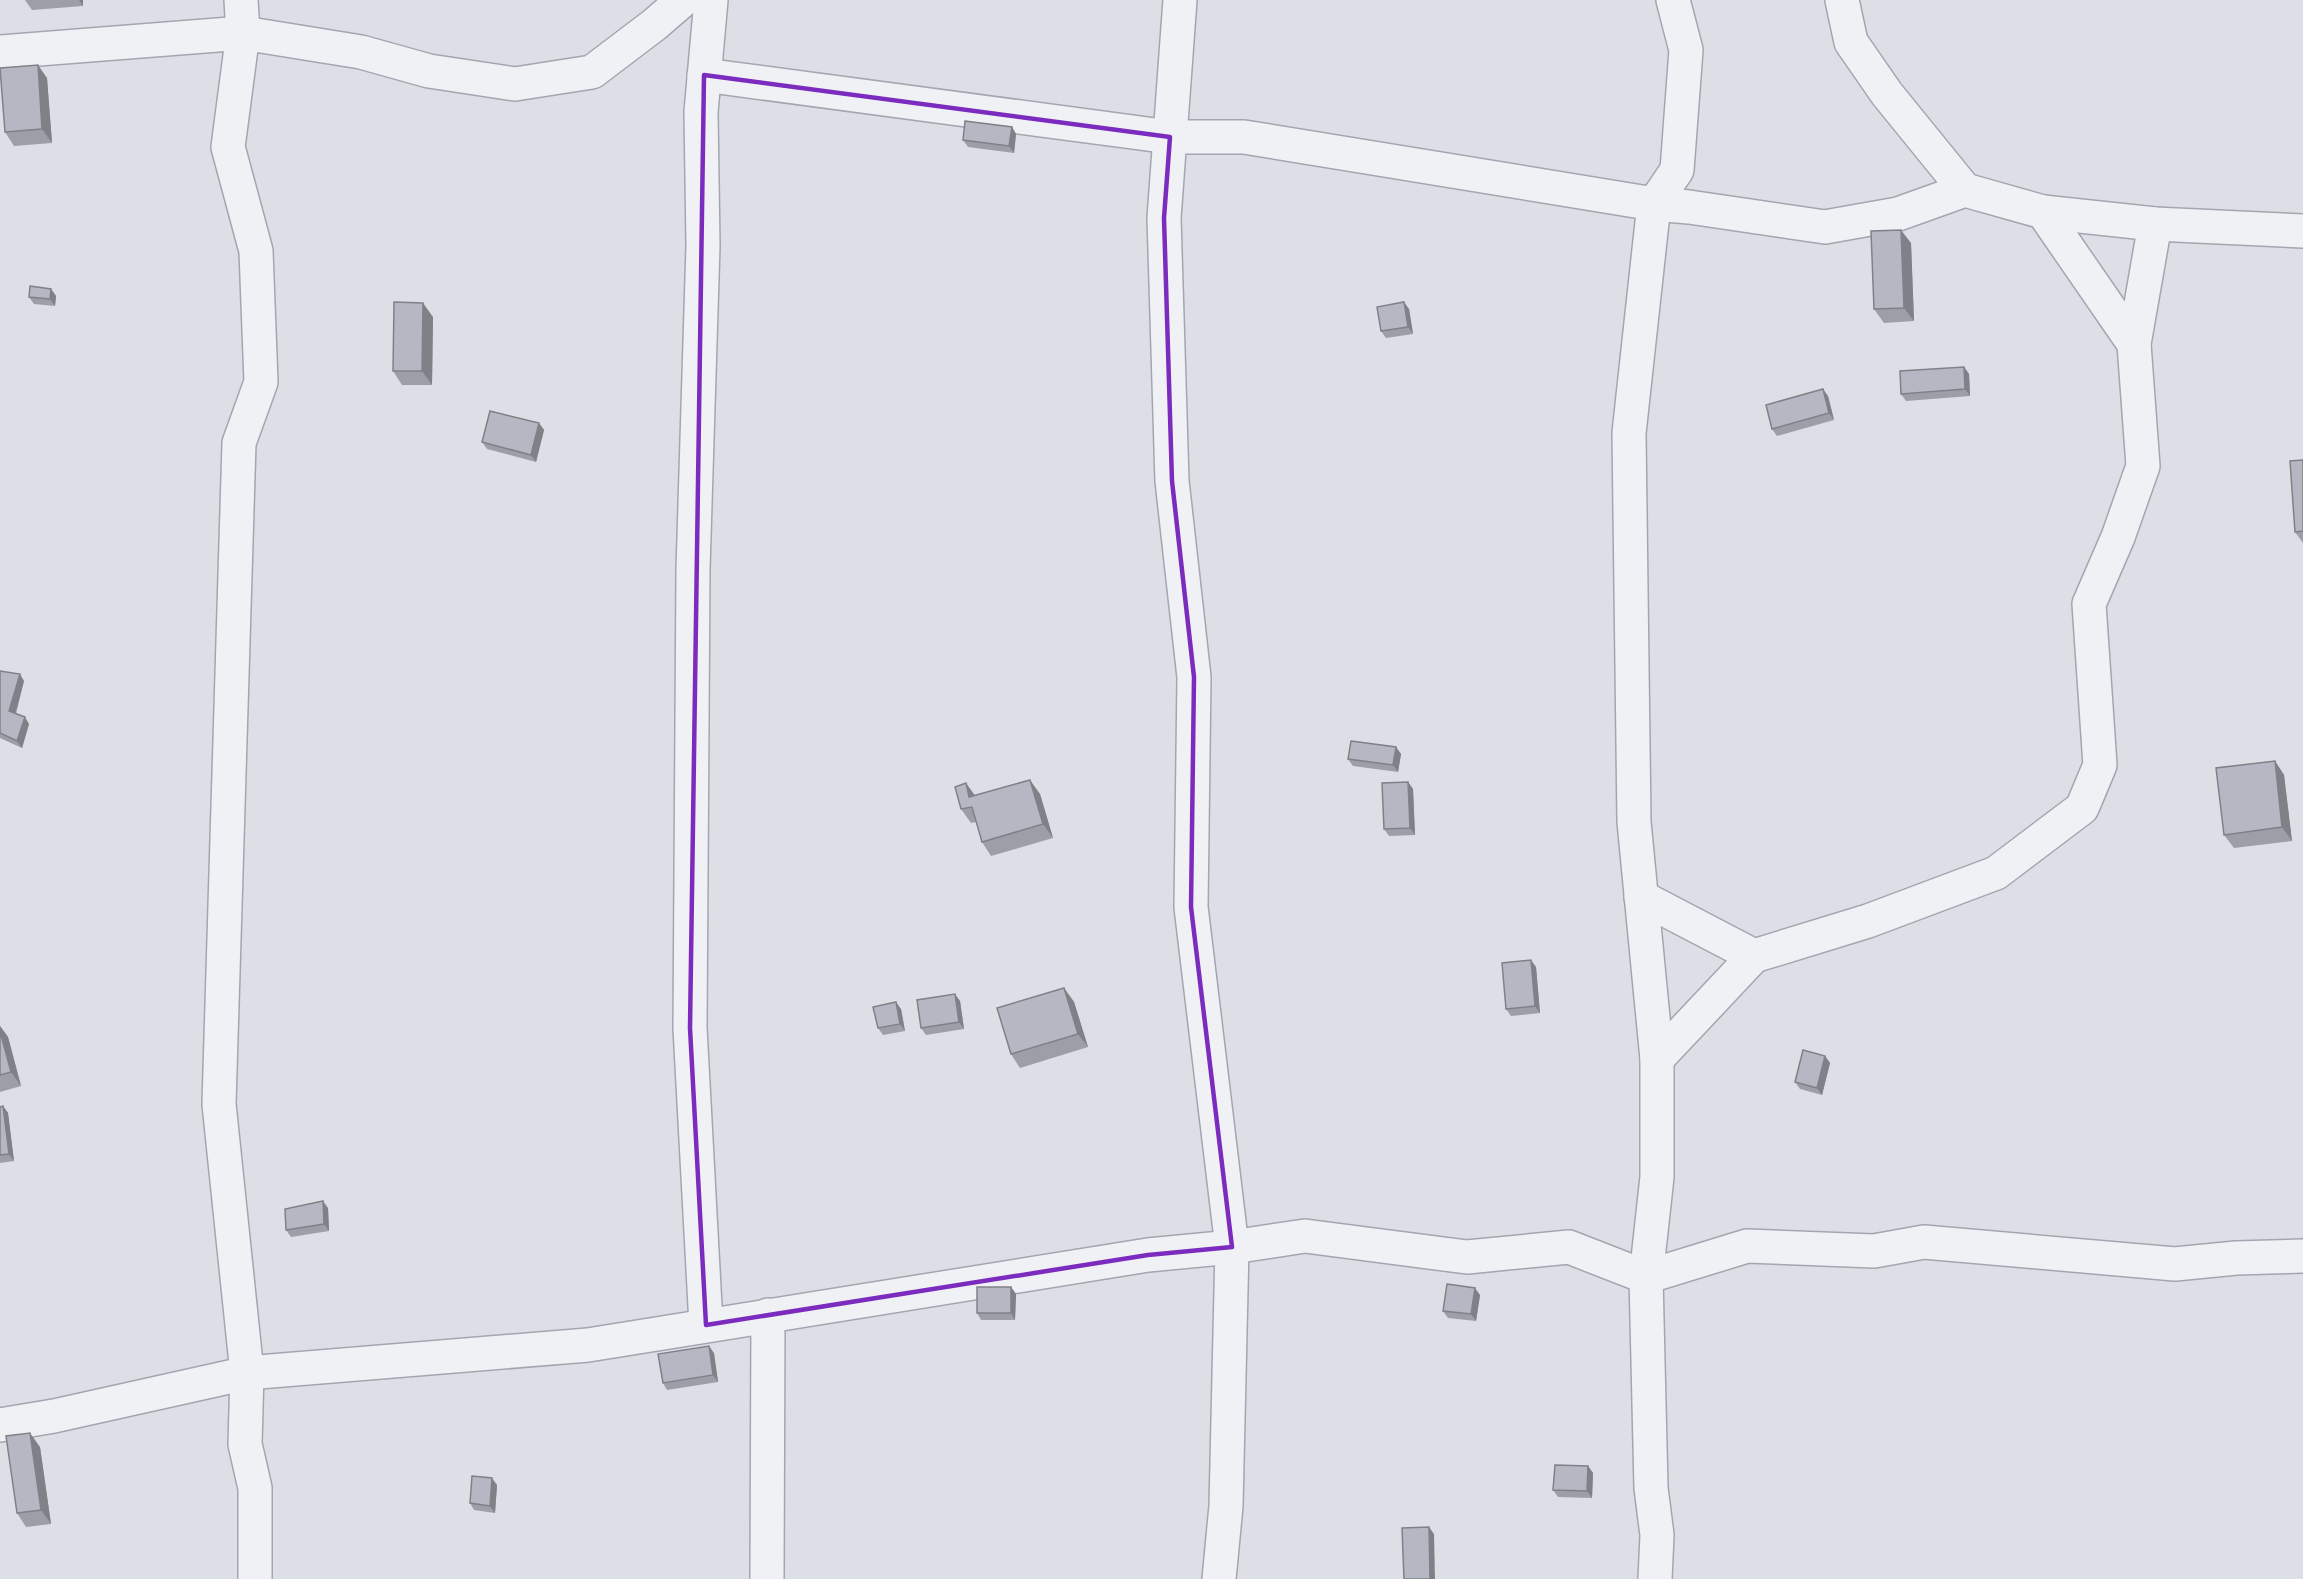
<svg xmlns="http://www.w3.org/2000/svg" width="2303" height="1579" font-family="'Titillium Web',sans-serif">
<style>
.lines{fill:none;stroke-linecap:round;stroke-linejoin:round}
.minor-casing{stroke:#a3a6b0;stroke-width:36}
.minor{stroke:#f0f1f5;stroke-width:33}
.wall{fill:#9c9ea8}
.shaded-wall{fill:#7f8188}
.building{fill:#b5b8c3;stroke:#7f8188;stroke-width:1.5}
.marked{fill:none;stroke:#7b2cbf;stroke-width:4.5;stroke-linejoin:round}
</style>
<rect width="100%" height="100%" fill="#dddfe6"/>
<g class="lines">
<defs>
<g id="minor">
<polyline points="241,0 243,33 228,147 256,251 261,382 239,443 219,1104 247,1373 245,1444 255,1488 255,1579"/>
<polyline points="1180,0 1164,218 1172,481 1194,677 1191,907 1232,1247 1226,1506 1219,1579"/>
<polyline points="1842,0 1851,42 1887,94 1965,190"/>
<polyline points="0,52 243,33 361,52 429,71 515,84 592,72 654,25 683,0"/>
<polyline points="704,75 1170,137 1244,137 1654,204 1689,207 1825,227 1898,214 1965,190 2043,212 2155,224 2303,231"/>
<polyline points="2043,212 2134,344"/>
<polyline points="1641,897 1754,956"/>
<polyline points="1657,1059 1754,956 1868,921 1996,873 2082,808 2100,765 2089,604 2118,537 2143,466 2134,344 2155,224"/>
<polyline points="706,1325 690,1028 693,569 703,246 701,112 711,0"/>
<polyline points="0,1425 54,1416 247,1373 588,1345 1148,1255 1232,1247 1305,1236 1467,1257 1569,1247 1646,1277 1747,1246 1874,1251 1924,1242 2175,1264 2236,1258 2303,1256"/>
<polyline points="767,1579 768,1315"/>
<polyline points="1655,1579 1657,1535 1651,1488 1646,1277 1657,1177 1657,1059 1634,822 1629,433 1654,204 1677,170 1686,50 1673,0"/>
</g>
</defs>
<use href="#minor" class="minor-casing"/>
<use href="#minor" class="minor"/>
</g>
<g class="wall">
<polygon points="25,0 83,0 83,6 32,10"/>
<polygon points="47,78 52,143 14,146 5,132"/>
<polygon points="1012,127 1016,134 1014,153 968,147 963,140"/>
<polygon points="1911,243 1914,321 1884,323 1874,309"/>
<polygon points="51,289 56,296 55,306 34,304 29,297"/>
<polygon points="1409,309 1413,334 1386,338 1381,331"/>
<polygon points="433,317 432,385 402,385 393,371"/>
<polygon points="1964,367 1969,374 1970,396 1906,401 1901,394"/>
<polygon points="1828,396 1834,420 1777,436 1772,429"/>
<polygon points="539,423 544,430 536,462 487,449 482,442"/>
<polygon points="2303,460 2303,543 2295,532"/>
<polygon points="0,671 24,681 16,714 29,724 22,748 0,738"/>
<polygon points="1396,747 1401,754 1398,772 1353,766 1348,759"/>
<polygon points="2275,761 2284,775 2292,841 2234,848 2224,835"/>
<polygon points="1408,782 1413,789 1415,835 1389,836 1384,829"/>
<polygon points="1040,794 1053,838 991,856 982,842 976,822 971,823 961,809 975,796"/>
<polygon points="1536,967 1540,1013 1511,1016 1506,1009"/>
<polygon points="1064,988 1074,1002 1088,1047 1020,1068 1011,1054"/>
<polygon points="960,1001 964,1029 926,1035 921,1028"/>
<polygon points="901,1009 905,1031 883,1035 878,1028"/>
<polygon points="0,1026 8,1037 21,1086 0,1092"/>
<polygon points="1825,1056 1830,1063 1822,1095 1800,1089 1795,1082"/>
<polygon points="3,1106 8,1113 14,1161 0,1163 0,1107"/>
<polygon points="328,1208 329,1231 291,1237 286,1230"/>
<polygon points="1011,1287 1016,1294 1015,1320 981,1320 977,1313"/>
<polygon points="1480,1295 1476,1321 1448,1318 1443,1311"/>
<polygon points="714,1353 718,1382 667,1390 663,1383"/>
<polygon points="40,1447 51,1524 26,1527 17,1513"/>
<polygon points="1588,1466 1593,1473 1592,1498 1558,1497 1553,1490"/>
<polygon points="497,1485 495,1513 474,1510 470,1503"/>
</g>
<g class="shaded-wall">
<polygon points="79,0 83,0 83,6"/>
<polygon points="38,65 47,78 52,143 42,129"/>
<polygon points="1012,127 1016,134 1014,153 1009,146"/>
<polygon points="1901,230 1911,243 1914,321 1904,308"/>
<polygon points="51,289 56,296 55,306 50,299"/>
<polygon points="1404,302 1409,309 1413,334 1408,327"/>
<polygon points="423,303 433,317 432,385 422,371"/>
<polygon points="1964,367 1969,374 1970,396 1965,389"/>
<polygon points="1823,389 1828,396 1834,420 1829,413"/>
<polygon points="539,423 544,430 536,462 531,455"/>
<polygon points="20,674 24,681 14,718 9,711"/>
<polygon points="25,717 29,724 22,748 17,741"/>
<polygon points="1396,747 1401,754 1398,772 1393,765"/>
<polygon points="2275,761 2284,775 2292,841 2282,827"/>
<polygon points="1030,780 1040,794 1053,838 1043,824"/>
<polygon points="1408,782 1413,789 1415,835 1410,828"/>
<polygon points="966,783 976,797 969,797"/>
<polygon points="1531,960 1536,967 1540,1013 1535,1006"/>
<polygon points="1064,988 1074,1002 1088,1047 1078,1034"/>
<polygon points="955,994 960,1001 964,1029 959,1022"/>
<polygon points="896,1002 901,1009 905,1031 900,1024"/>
<polygon points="0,1026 8,1037 21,1086 11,1072 0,1031"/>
<polygon points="1825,1056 1830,1063 1822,1095 1817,1088"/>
<polygon points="3,1106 8,1113 14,1161 9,1154"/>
<polygon points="323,1201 328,1208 329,1231 324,1224"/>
<polygon points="1011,1287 1016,1294 1015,1320 1011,1313"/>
<polygon points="1475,1288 1480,1295 1476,1321 1471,1314"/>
<polygon points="709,1346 714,1353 718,1382 713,1375"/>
<polygon points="30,1433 40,1447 51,1524 41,1510"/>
<polygon points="1588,1466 1593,1473 1592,1498 1587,1491"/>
<polygon points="492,1478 497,1485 495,1513 490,1506"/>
<polygon points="1429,1527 1434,1534 1435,1579 1430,1579"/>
</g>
<g class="building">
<polygon points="38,65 42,129 5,132 0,68"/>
<polygon points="965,121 1012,127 1009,146 963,140"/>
<polygon points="1901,230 1904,308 1874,309 1871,231"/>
<polygon points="30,286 51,289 50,299 29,297"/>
<polygon points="394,302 423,303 422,371 393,371"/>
<polygon points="1404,302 1408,327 1381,331 1377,307"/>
<polygon points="1964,367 1965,389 1901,394 1900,371"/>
<polygon points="1823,389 1829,413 1772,429 1766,405"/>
<polygon points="490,411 539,423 531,455 482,442"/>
<polygon points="2303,460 2303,531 2295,532 2290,461"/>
<polygon points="0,671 20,674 9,711 25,717 17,741 0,733"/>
<polygon points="1351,741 1396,747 1393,765 1348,759"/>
<polygon points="2275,761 2282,827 2224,835 2216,768"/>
<polygon points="1030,780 1043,824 982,842 972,807 961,809 955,787 966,783 969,797"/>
<polygon points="1408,782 1410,828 1384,829 1382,783"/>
<polygon points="1531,960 1535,1006 1506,1009 1502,963"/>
<polygon points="1064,988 1078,1034 1011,1054 997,1008"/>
<polygon points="955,994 959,1022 921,1028 917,1000"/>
<polygon points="896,1002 900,1024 878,1028 873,1007"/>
<polygon points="0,1031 11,1072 0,1075"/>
<polygon points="1803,1050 1825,1056 1817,1088 1795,1082"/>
<polygon points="3,1106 9,1154 0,1155 0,1107"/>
<polygon points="323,1201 324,1224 286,1230 285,1209"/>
<polygon points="1447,1284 1475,1288 1471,1314 1443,1311"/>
<rect x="977" y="1287" width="34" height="26"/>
<polygon points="709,1346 713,1375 663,1383 658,1354"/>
<polygon points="30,1433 41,1510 17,1513 6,1436"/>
<polygon points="1555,1465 1588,1466 1587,1491 1553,1490"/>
<polygon points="472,1476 492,1478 490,1506 470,1503"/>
<polygon points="1429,1527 1430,1579 1404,1579 1402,1528"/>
</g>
<path class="marked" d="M704 75 1170 137 1164 218 1172 481 1194 677 1191 907 1232 1247 1148 1255 706 1325 690 1028Z"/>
</svg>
